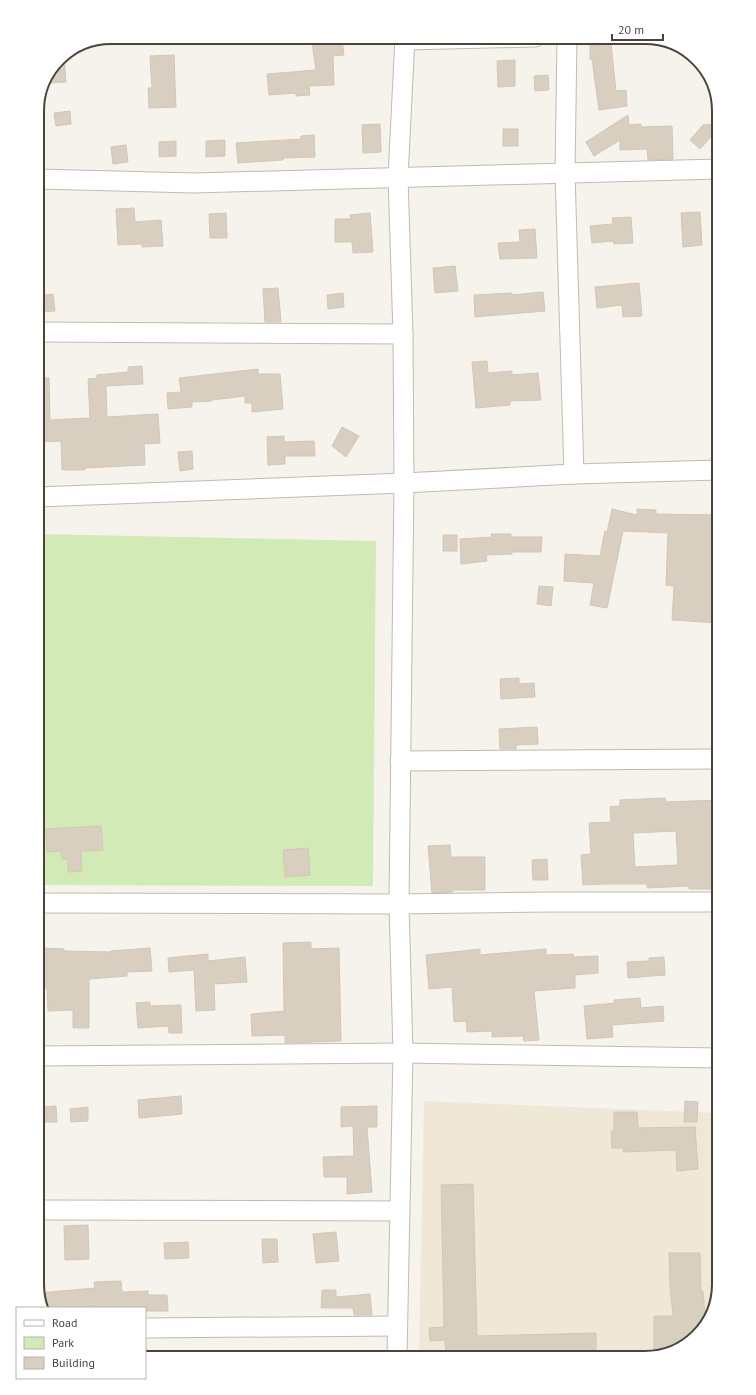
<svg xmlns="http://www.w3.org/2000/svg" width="756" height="1395" font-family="'PT Sans',sans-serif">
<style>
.education{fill:#efe8d6}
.green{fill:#d2eab5}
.building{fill:#d8cfc1;stroke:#d3c7b4;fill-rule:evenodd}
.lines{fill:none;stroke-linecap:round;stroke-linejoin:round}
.minor-casing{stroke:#c2bbae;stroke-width:21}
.minor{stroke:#fff;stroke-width:19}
.rim{fill:none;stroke:#4b4439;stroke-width:2}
</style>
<rect width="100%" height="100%" fill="#f6f3ec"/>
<polygon class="education" points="424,1101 719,1113 719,1284 707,1325 674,1352 645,1358 419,1358"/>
<polygon class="green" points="37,534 376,541 373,886 37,885"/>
<g class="building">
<polygon points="342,39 344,55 333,56 334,85 309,86 310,95 296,96 296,93 269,95 267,74 316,70 312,43"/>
<polygon points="611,44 616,91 626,90 627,106 599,110 592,59 590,59 590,45"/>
<polygon points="64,55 66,82 48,83 59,58"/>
<polygon points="174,55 176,107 149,108 148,88 152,88 150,56"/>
<polygon points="515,60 515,86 498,87 497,61"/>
<polygon points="548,75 549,90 535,91 534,76"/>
<polygon points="70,111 71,124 56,126 54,113"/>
<polygon points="628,115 629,125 641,124 641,127 672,126 673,159 648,160 647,149 620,150 620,140 594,156 586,142"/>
<polygon points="380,124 381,152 363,153 362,125"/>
<polygon points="719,124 719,128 700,149 690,140 703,125"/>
<rect x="503" y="129" width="15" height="17"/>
<polygon points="314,135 315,157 283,158 283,160 238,163 236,143 301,139 301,136"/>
<polygon points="225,140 225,156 206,157 206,141"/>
<polygon points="176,141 176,156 159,157 159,142"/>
<polygon points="126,145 128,162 113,164 111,147"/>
<polygon points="134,208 135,222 161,220 163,246 142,247 142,244 118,245 116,209"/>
<polygon points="700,212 702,245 683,247 681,213"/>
<polygon points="226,213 227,238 210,238 209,214"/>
<polygon points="370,213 373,252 353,253 352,242 335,242 335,219 351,219 350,215"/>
<polygon points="631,217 633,243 614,244 613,241 592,243 590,226 613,224 612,218"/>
<polygon points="535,229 537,258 500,259 498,243 520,242 519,230"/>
<polygon points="455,266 458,291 435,293 433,268"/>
<polygon points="639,283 642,316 623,317 622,305 597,308 595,287"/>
<polygon points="278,288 281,322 265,322 263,289"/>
<polygon points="543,292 545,311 475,317 474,295 512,293 512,295"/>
<polygon points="343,293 344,307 328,309 327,295"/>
<polygon points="53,294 55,311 37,312 37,296"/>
<polygon points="487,361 488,373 512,371 512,375 538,373 541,400 510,401 510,405 476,408 472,362"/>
<polygon points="142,366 143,384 106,386 107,417 158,414 160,443 144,444 145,465 84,468 85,470 62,470 61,441 37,442 37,378 49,378 50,420 90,418 88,379 97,378 97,375 128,372 128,367"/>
<polygon points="258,369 258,374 280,374 283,409 252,412 252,403 245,403 245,396 212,400 212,401 192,402 192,407 168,409 167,393 181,392 179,378"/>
<polygon points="342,427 359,436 346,457 332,446"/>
<polygon points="284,436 284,442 314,441 315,456 285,456 285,464 268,465 267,437"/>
<polygon points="192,451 193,469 180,471 178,452"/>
<polygon points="612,509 637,515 637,509 656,510 656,514 719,515 719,623 672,620 674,586 666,585 668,533 623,531 607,608 590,605 594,583 564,581 565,554 600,556 605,531 607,532"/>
<polygon points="491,534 511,534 511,537 542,537 541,552 512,552 512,554 486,555 487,561 461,564 460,539 492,537"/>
<rect x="443" y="535" width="14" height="16"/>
<polygon points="539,586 553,587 551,606 537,604"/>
<polygon points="519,678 519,684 534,683 535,697 501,699 500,679"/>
<polygon points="537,727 538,744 516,745 516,749 500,749 499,729"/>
<path d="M665 798 666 802 719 800V889H689V886L647 888V884H602L583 885 581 855 591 854 589 823 611 822 610 807 620 806V800ZM676 831 678 865 635 867 633 833Z"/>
<polygon points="101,826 103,850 81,851 82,871 68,872 68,859 62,859 61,851 47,852 46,829"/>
<polygon points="450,845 451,857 485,857 485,890 453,890 453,892 432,893 428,846"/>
<polygon points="308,848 310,875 285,877 283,850"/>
<polygon points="547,859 548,880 533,880 532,860"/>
<polygon points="311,942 311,949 339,948 341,1041 285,1043 285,1035 252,1036 251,1014 284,1011 283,943"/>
<polygon points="40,948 64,949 64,951 111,952 111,951 150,948 152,971 127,972 127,976 89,979 89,1028 73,1028 73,1010 48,1011 47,988 38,988"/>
<polygon points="480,949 480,955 546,949 546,955 573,954 574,957 598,956 598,973 575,975 575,988 534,991 539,1040 524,1041 523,1036 492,1037 492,1031 467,1032 466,1021 454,1022 452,987 429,989 426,955"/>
<polygon points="208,954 208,961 245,957 247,982 214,984 215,1010 196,1011 194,970 169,972 168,958"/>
<polygon points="664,957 665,975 628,978 627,962 649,961 649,958"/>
<polygon points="640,998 641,1008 663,1006 664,1021 612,1025 613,1037 587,1039 584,1006 615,1003 614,1000"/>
<polygon points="150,1002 150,1006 181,1005 182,1033 169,1033 168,1026 138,1028 136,1003"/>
<polygon points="181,1096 182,1114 139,1118 138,1100"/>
<polygon points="685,1101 698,1102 697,1122 684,1122"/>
<polygon points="56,1106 57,1122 44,1122 43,1107"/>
<polygon points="377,1106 377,1127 367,1127 372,1192 347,1194 347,1177 324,1177 323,1157 354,1156 353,1126 341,1127 341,1107"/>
<polygon points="88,1107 88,1121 71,1122 70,1109"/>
<polygon points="614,1112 637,1112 638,1128 695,1127 698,1169 677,1171 676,1150 623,1152 623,1148 612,1148 611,1131 614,1131"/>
<polygon points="473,1184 477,1336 596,1333 596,1358 446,1358 445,1340 430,1341 429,1328 444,1327 441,1185"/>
<polygon points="88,1225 89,1259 65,1260 64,1226"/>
<polygon points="336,1232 339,1261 316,1263 313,1234"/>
<polygon points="262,1239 277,1239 278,1262 263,1263"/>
<polygon points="188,1242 189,1258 165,1259 164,1243"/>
<polygon points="669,1253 700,1253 701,1291 703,1291 705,1315 710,1315 707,1325 676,1351 654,1351 654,1316 673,1316 670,1285"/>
<polygon points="121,1281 122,1292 148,1291 148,1295 167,1295 168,1311 145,1311 145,1308 96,1308 96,1306 74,1308 42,1308 39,1293 95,1288 94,1282"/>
<polygon points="322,1290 336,1290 336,1297 370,1294 372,1315 354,1315 353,1308 321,1308"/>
</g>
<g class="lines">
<defs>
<g id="minor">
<polyline points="567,37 565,173 574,474"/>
<polyline points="405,40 535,37"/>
<polyline points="37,179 194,183 719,169"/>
<polyline points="37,332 403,334"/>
<polyline points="37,497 404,483 574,474 719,470"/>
<polyline points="400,761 719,759"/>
<polyline points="37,903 399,904 552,902 719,902"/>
<polyline points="37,1056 403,1053 719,1058"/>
<polyline points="37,1210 400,1211"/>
<polyline points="145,1328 397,1326"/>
<polyline points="397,1358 403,1053 399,904 404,483 403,334 398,177 405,37"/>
</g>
</defs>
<use href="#minor" class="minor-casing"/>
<use href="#minor" class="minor"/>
</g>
<path d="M0 0H756V1395H0ZM111 44H645A67 67 0 0 1 712 111V1284A67 67 0 0 1 645 1351H111A67 67 0 0 1 44 1284V111A67 67 0 0 1 111 44Z" fill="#fff" fill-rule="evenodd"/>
<path class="rim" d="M111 44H645A67 67 0 0 1 712 111V1284A67 67 0 0 1 645 1351H111A67 67 0 0 1 44 1284V111A67 67 0 0 1 111 44Z"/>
<rect x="16" y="1307" width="130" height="72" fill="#ffffff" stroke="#b7b4b0"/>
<rect x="24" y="1320" width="20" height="6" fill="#ffffff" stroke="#b7b4b0"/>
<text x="52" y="1327" font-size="12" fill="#4b4439">Road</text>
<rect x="24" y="1337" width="20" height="12" fill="#d2eab5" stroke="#b7b4b0"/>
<text x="52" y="1347" font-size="12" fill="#4b4439">Park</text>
<rect x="24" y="1357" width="20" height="12" fill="#d8cfc1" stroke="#b7b4b0"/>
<text x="52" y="1367" font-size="12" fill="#4b4439">Building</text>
<path d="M612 34v6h51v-6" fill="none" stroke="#4b4439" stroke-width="2"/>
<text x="618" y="34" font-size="12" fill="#4b4439" stroke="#ffffff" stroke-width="3" paint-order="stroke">20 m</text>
</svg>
